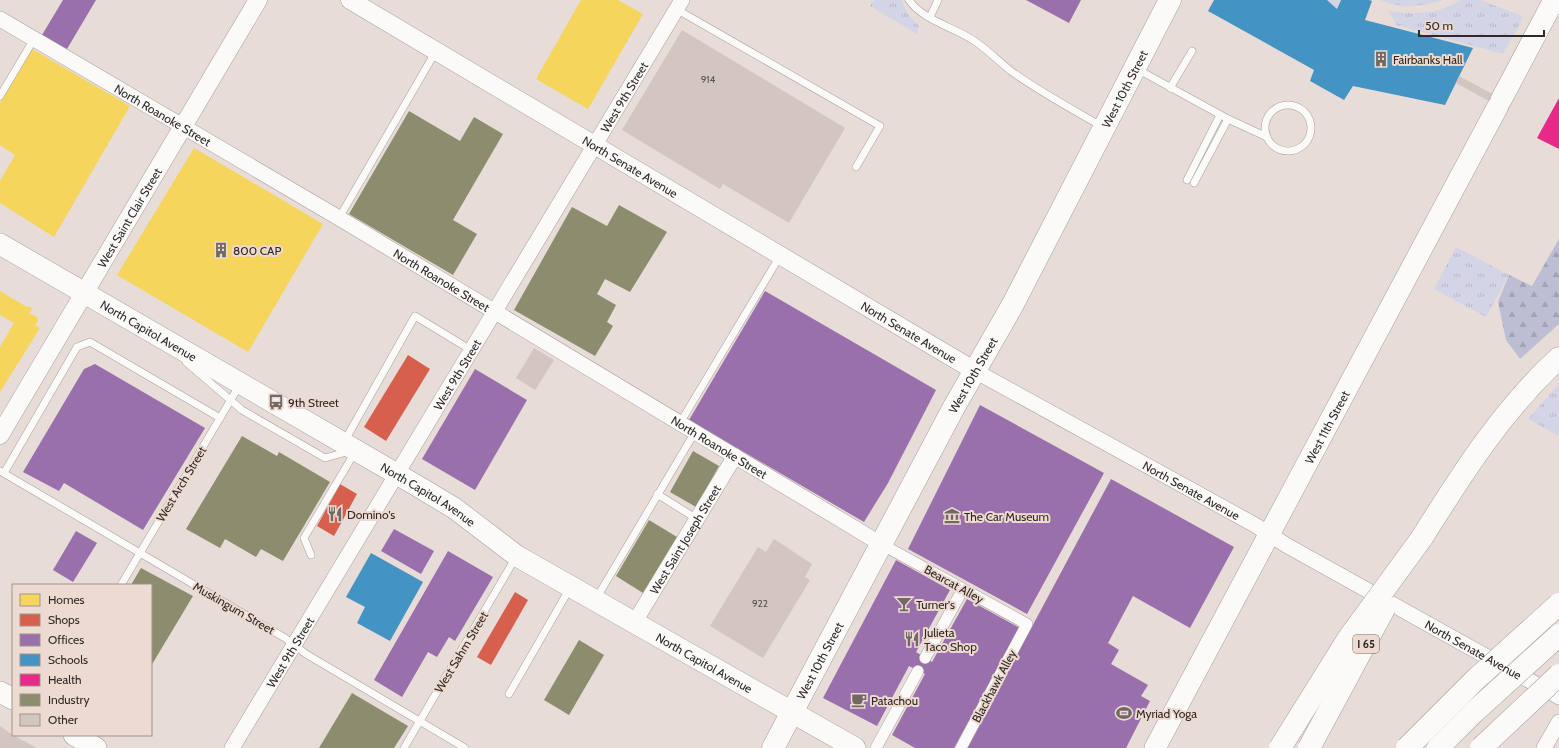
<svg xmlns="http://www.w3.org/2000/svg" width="1559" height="748" font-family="Cabin,sans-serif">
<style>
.grass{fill:url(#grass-tufts)}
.forest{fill:url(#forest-firs)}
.homes{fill:#f6d55c}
.shops{fill:#d6604d}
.offices{fill:#9970ab}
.schools{fill:#4393c3}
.health{fill:#e7298a}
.industry{fill:#8c8c6e}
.building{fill:#d3c5bf}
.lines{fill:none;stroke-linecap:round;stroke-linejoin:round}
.service-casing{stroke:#a7a09c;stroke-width:8}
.pedestrian-casing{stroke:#a7a09c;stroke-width:12}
.minor-casing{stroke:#a7a09c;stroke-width:16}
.tertiary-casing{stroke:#a7a09c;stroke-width:19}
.secondary-casing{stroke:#a7a09c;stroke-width:22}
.primary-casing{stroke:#a7a09c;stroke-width:23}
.motorway-casing{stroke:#a7a09c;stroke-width:23}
.service{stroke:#fbfaf9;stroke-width:7}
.pedestrian{stroke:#fbfaf9;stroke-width:11}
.minor{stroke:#fbfaf9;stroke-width:15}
.tertiary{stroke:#fbfaf9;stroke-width:18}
.secondary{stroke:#fbfaf9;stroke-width:21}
.primary{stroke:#fbfaf9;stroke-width:22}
.motorway{stroke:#fbfaf9;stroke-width:22}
.motorway-bridge-casing{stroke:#a7a09c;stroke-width:23;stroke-linecap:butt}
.motorway-bridge{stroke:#fbfaf9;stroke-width:22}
.labels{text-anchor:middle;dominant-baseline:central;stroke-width:4;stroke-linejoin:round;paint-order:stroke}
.number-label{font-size:10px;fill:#5a524d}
.shield{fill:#eddad1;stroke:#695e59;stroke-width:1}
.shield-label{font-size:11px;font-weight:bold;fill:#302925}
.poi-label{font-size:12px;fill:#302925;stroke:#eddad1;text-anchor:start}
.street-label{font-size:12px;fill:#302925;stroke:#eddad1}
</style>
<defs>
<pattern id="grass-tufts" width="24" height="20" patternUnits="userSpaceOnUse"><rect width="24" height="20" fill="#d4d4e7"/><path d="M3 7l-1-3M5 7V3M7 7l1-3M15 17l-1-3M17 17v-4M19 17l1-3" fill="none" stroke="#b6b6c6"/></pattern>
<pattern id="forest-firs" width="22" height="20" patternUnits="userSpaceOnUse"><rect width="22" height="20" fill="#bdbed4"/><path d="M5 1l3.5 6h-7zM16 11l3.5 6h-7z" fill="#a3a3b6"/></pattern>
</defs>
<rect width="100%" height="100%" fill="#e7dcd7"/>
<g class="grass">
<polygon points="874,0 901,0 908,14 919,26 917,34 870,6"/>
<polygon points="1327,0 1340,0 1337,9"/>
<path d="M1380 0H1443C1421 7 1401 9 1380 0Z"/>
<path d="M1461 0H1480L1522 16 1521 22 1503 54 1396 25 1389 11C1418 15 1434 15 1461 0Z"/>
<polygon points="1456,247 1509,275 1486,317 1434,289"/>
<polygon points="1559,384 1559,436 1528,419"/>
</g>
<polygon class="forest" points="1559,239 1559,324 1520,359 1506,340 1498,302 1509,275 1532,286"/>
<g class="homes">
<polygon points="581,0 618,0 643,14 588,109 536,79"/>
<polygon points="32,49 130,106 54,237 0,203 0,181 15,155 0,145 0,103"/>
<polygon points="194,148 323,224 248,352 117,275"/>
<polygon points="0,291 25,306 33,308 29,313 37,317 38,321 35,325 40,328 0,392 0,347 14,323 0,315"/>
</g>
<g class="shops">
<polygon points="408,355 430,369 386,441 364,427"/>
<polygon points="340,484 357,494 334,536 317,526"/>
<polygon points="515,592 528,600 491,665 477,657"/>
</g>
<g class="offices">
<polygon points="63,0 96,0 67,49 42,35"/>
<polygon points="1026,0 1081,0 1069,23"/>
<polygon points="765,291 936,390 888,483 864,522 689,420"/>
<polygon points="95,364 205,428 143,530 64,483 59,491 23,472 84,369"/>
<polygon points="475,369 527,400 475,490 422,459"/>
<polygon points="980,405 1104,473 1027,614 908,549"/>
<polygon points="1111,479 1234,547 1190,628 1133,596 1108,643 1119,650 1111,664 1148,685 1141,696 1150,701 1126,748 967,748"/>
<polygon points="394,529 434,551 421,574 381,551"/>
<polygon points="76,531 97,543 73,582 53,570"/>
<polygon points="448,551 493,577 455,641 449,637 437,657 428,652 402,697 374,680"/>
<polygon points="896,560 950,590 916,652 932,662 967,599 1020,628 954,748 915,748 892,735 925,674 909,666 877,726 823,698"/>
</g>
<g class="schools">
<polygon points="1214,0 1327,0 1337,9 1341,0 1369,0 1372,1 1365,20 1473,48 1445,105 1353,86 1344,100 1310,81 1314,70 1208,11"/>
<polygon points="371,553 423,582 390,641 357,623 365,607 346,597"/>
</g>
<polygon class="health" points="1559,98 1559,149 1537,138"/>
<g class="industry">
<polygon points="409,111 460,141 474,117 503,134 453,220 477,234 453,275 349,214"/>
<polygon points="619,205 667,232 630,292 605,279 597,294 616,305 607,322 613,326 595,356 514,310 572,207 607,226"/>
<polygon points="242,436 277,456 279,452 330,482 283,561 261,549 256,557 225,539 220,548 186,529"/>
<polygon points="693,451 719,466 696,507 670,492"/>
<polygon points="649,520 677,537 643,593 616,576"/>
<polygon points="141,568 193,596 151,666 151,585 131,585"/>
<polygon points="579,640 604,655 569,715 544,700"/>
<polygon points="352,693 408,726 394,748 319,748"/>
</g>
<g class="building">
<polygon points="682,30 845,128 789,223 723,184 720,189 622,130"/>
<polygon points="1459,76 1511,104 1507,111 1456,83"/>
<polygon points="534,348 554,360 535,390 516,378"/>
<polygon points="774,539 812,564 805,577 810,580 763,658 710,626 758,547 766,552"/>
<polygon points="0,726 13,735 37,748 0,748"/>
</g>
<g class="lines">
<defs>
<g id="service">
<path d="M909 0C921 19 955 28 973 40 987 49 998 61 1011 71 1040 92 1072 109 1103 127"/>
<polyline points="676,9 880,126 856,167"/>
<polyline points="930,17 938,0"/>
<polyline points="1137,69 1228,119 1267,137"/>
<polyline points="1170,88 1192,51"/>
<polyline points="0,96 34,39"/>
<circle cx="1288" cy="128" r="23"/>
<polyline points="1187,180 1220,115"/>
<polyline points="1194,183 1228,119"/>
<polyline points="339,218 436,51"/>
<polyline points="186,362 242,410 325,458 350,451"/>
<polyline points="680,423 780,256"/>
<polyline points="344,442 415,316 471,350"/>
<polyline points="0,471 285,638 306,654 465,748"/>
<polyline points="4,473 77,347 90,342 220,418"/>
<polyline points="657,494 697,519"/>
<polyline points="311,555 304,538 355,452"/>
<polyline points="121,585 239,386"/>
<polyline points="596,599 695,432"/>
<polyline points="509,694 570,588"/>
<polyline points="404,748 516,557"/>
</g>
<g id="pedestrian">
<polyline points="881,544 1027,624 961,748"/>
<polyline points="925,658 963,589"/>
<polyline points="876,748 918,671"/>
</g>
<g id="minor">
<path id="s1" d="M0 19 339 218 881 544"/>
<path id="s2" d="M975 371 1255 525 1286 545 1559 697"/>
<path id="s3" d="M634 623 735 456"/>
<path id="s4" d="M232 748 682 0"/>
<polyline points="1544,748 1559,722"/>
</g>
<g id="tertiary">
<path id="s5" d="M350 0 975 371"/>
<path id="s6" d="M0 435 258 0"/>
</g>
<g id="secondary">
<polyline points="1501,100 1554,0"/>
<path id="s7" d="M0 244 414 484 454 508 517 556 855 748"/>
<polyline points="0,692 13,699"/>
<polyline points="74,735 96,748"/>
<path id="s8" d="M1155 748 1498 106"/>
</g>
<g id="primary">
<path id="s9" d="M773 748 954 407 1012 306 1170 0"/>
</g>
<path id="motorway" d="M1421 539C1462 474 1502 410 1559 358"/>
</defs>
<use href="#service" class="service-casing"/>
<use href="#pedestrian" class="pedestrian-casing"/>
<use href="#minor" class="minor-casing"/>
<use href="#tertiary" class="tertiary-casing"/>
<use href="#secondary" class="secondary-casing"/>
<use href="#primary" class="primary-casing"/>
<use href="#motorway" class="motorway-casing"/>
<use href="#service" class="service"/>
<use href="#pedestrian" class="pedestrian"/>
<use href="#minor" class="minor"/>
<use href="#tertiary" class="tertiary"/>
<use href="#secondary" class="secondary"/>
<use href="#primary" class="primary"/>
<use href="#motorway" class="motorway"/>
<defs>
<g id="motorway-bridge">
<polyline points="1280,748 1348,639 1421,539"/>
<polyline points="1309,748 1385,607"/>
<polyline points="1407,748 1476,679 1559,604"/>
<polyline points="1438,748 1474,712 1559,635"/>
<polyline points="1481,748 1559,675"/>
</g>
</defs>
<use href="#motorway-bridge" class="motorway-bridge-casing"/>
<use href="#motorway-bridge" class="motorway-bridge"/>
</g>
<defs>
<symbol id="building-bare" viewBox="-9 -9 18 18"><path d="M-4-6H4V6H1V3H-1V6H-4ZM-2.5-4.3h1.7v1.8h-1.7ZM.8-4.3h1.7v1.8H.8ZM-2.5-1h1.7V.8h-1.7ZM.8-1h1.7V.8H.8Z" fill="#706863" stroke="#eddad1" stroke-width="2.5" paint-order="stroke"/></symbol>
<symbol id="bus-bare" viewBox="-9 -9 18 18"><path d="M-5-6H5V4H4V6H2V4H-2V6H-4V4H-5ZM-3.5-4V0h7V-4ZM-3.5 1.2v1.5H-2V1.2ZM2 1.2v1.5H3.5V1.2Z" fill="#706863" stroke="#eddad1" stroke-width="2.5" paint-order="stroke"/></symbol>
<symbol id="restaurant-bare" viewBox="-9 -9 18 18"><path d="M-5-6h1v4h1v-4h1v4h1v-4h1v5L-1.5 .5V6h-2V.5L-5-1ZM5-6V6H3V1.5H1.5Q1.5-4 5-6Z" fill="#706863" stroke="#eddad1" stroke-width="2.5" paint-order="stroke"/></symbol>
<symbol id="museum-bare" viewBox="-9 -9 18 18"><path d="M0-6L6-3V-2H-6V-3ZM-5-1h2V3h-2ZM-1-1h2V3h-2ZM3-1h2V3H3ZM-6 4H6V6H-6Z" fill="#706863" stroke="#eddad1" stroke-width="2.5" paint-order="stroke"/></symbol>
<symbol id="bar-bare" viewBox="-9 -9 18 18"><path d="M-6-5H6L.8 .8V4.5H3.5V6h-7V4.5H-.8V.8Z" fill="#706863" stroke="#eddad1" stroke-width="2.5" paint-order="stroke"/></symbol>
<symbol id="cafe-bare" viewBox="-9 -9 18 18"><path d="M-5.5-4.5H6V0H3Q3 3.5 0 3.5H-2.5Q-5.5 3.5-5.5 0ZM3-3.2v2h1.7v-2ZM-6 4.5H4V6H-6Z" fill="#706863" stroke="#eddad1" stroke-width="2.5" paint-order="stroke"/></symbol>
<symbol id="stadium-bare" viewBox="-9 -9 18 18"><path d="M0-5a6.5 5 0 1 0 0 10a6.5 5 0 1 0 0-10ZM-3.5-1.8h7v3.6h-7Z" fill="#706863" stroke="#eddad1" stroke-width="2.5" paint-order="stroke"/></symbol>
</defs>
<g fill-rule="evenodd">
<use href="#building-bare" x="1370" y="48" width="22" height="22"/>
<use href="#building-bare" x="210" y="239" width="22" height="22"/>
<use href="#bus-bare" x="265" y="391" width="22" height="22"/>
<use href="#restaurant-bare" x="324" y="503" width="22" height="22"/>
<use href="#museum-bare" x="941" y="505" width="22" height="22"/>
<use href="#bar-bare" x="893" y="593" width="22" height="22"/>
<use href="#restaurant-bare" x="901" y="628" width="22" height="22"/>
<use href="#cafe-bare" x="848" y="689" width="22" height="22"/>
<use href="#stadium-bare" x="1113" y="702" width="22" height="22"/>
</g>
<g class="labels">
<g class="number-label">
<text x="708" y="79">914</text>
<text x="760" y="603">922</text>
</g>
<rect class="shield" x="1353" y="635" width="26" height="18" rx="3"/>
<g class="shield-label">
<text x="1366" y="644">I 65</text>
</g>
<g class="poi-label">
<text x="1393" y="59">Fairbanks Hall</text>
<text x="233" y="250">800 CAP</text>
<text x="288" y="402">9th Street</text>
<text x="347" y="514">Domino's</text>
<text x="964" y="516">The Car Museum</text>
<text x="916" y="604">Turner's</text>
<text x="924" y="632">Julieta<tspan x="924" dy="14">Taco Shop</tspan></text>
<text x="871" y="700">Patachou</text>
<text x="1136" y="713">Myriad Yoga</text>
</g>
<g class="street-label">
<text stroke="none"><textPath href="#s9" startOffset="747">West 10th Street</textPath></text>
<text stroke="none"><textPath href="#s4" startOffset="760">West 9th Street</textPath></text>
<text stroke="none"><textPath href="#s1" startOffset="189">North Roanoke Street</textPath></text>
<text stroke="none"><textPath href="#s5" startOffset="326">North Senate Avenue</textPath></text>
<text stroke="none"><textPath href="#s6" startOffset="253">West Saint Clair Street</textPath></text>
<text stroke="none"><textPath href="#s1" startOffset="513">North Roanoke Street</textPath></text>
<text stroke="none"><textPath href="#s7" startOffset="172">North Capitol Avenue</textPath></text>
<text stroke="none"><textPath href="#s5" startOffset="650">North Senate Avenue</textPath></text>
<text stroke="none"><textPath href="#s4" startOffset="436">West 9th Street</textPath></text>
<text stroke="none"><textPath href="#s9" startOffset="423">West 10th Street</textPath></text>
<text stroke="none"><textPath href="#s8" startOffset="364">West 11th Street</textPath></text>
<text stroke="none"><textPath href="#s1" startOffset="837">North Roanoke Street</textPath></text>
<text transform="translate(181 484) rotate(-59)">West Arch Street</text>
<text stroke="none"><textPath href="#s2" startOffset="247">North Senate Avenue</textPath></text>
<text stroke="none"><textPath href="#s7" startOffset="496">North Capitol Avenue</textPath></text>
<text stroke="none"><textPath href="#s3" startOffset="98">West Saint Joseph Street</textPath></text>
<text transform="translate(954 584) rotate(29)">Bearcat Alley</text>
<text transform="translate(234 608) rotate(30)">Muskingum Street</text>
<text stroke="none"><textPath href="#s2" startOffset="571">North Senate Avenue</textPath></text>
<text stroke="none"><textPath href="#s4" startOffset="112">West 9th Street</textPath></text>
<text transform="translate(461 652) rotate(-59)">West Sahm Street</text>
<text stroke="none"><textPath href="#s9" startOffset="99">West 10th Street</textPath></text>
<text stroke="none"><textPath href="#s7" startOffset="820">North Capitol Avenue</textPath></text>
<text transform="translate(994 686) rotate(-62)">Blackhawk Alley</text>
</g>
</g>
<rect x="12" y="584" width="140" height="152" fill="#eddad1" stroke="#a1938c"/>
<rect x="20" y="594" width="20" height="12" fill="#f6d55c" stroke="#a1938c"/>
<text x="48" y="604" font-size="12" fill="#302925">Homes</text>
<rect x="20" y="614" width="20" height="12" fill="#d6604d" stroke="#a1938c"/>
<text x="48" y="624" font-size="12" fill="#302925">Shops</text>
<rect x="20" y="634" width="20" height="12" fill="#9970ab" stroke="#a1938c"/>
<text x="48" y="644" font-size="12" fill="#302925">Offices</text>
<rect x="20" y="654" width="20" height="12" fill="#4393c3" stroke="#a1938c"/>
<text x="48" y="664" font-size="12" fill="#302925">Schools</text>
<rect x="20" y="674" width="20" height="12" fill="#e7298a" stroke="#a1938c"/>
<text x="48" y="684" font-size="12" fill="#302925">Health</text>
<rect x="20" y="694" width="20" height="12" fill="#8c8c6e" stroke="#a1938c"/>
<text x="48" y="704" font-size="12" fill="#302925">Industry</text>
<rect x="20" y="714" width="20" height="12" fill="#d3c5bf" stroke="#a1938c"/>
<text x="48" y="724" font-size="12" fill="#302925">Other</text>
<path d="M1419 30v6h125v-6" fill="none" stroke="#302925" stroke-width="2"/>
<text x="1425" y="30" font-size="12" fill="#302925" stroke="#eddad1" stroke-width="3" paint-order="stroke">50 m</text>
</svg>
